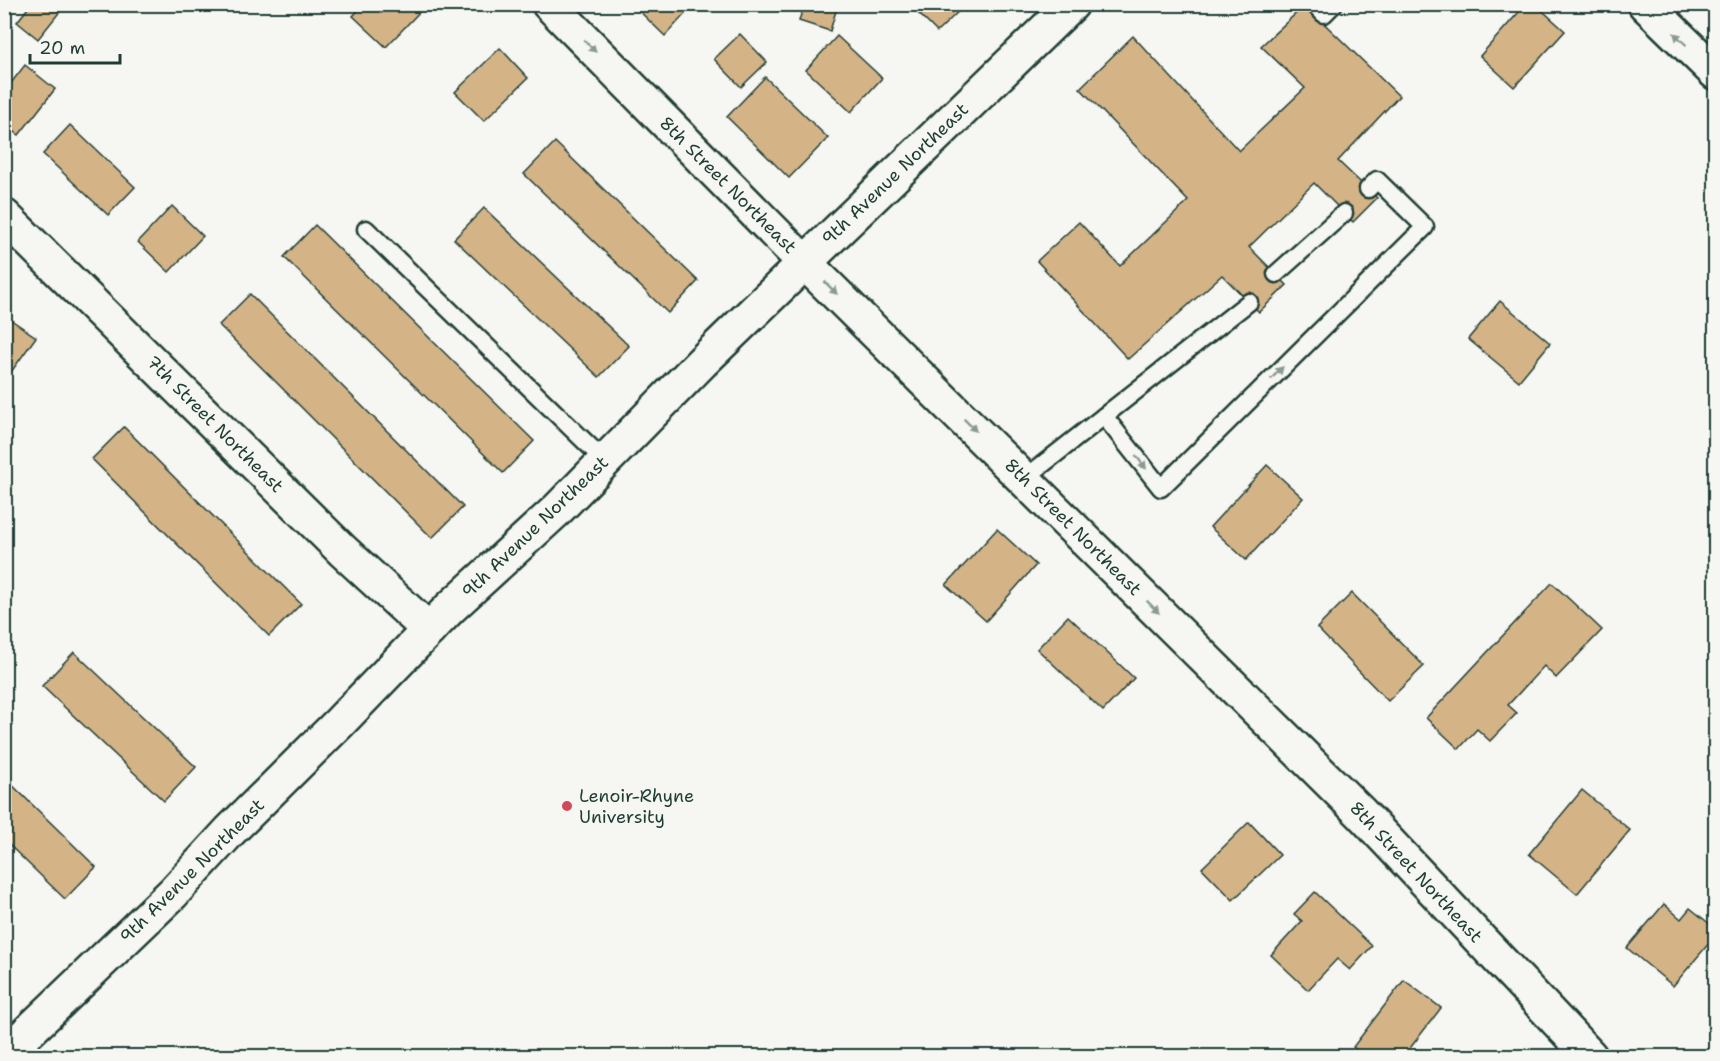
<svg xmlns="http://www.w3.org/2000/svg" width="1720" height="1061" font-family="'Shantell Sans',sans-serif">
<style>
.building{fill:#d4b487;stroke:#1f3d34;stroke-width:1.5}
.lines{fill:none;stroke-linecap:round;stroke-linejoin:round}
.service-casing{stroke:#1f3d34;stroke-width:21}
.minor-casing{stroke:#1f3d34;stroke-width:38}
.secondary-casing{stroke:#1f3d34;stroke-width:38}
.service{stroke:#f6f6f2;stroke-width:16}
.minor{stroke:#f6f6f2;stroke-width:33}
.secondary{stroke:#f6f6f2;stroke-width:33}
.oneway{fill:#8a9a93}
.poi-dot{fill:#d1495b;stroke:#f6f6f2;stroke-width:2}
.labels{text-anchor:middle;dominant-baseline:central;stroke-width:6;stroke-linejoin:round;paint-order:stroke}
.street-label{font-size:18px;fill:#1f3d34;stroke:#f6f6f2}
.poi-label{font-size:18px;fill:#1f3d34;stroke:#f6f6f2;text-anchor:start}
</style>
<rect width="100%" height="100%" fill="#f6f6f2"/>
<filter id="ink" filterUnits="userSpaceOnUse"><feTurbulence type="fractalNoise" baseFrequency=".0167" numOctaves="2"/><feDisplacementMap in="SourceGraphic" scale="12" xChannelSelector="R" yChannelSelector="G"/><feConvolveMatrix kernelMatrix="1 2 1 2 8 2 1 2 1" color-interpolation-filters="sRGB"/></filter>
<g filter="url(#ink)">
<g class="building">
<polygon points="31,4 66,4 38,39 17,22"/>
<polygon points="364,4 427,4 386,47 353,16"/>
<polygon points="632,4 694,4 665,36"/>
<polygon points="804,4 838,4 830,31 799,21"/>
<polygon points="909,4 955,4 960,10 937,32"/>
<polygon points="1526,4 1535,4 1565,31 1514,87 1480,56"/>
<polygon points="1305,5 1399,96 1338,161 1377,198 1353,222 1314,183 1249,247 1287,285 1259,312 1222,275 1128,359 1037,261 1079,222 1120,266 1188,201 1080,88 1133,36 1239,151 1305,88 1261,46"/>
<polygon points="740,34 767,62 741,87 714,59"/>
<polygon points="837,36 882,78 851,112 806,70"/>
<polygon points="500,48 528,78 484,121 455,92"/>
<polygon points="25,65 55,89 19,135 4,124 4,92"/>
<polygon points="765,77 828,138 789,178 727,117"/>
<polygon points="70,125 135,187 108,215 43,154"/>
<polygon points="555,142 698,281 668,313 524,174"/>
<polygon points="172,206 203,236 169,272 138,242"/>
<polygon points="484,208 629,346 599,377 454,239"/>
<polygon points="315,225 534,441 503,473 284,257"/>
<polygon points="250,294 463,507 432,538 219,325"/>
<polygon points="1500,301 1550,343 1519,381 1468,339"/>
<polygon points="4,315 36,337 4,382"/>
<polygon points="124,427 301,604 269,636 92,459"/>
<polygon points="1267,465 1303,498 1246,560 1210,527"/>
<polygon points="997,529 1036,565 986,621 946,585"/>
<polygon points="1552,583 1602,630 1556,678 1544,666 1508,705 1517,713 1490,741 1477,729 1459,749 1426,718"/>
<polygon points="1352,593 1424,666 1388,701 1317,628"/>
<polygon points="1068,616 1134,678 1103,711 1037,649"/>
<polygon points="74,652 196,767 164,801 42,686"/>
<polygon points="4,777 96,867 65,899 4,840"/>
<polygon points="1582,790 1630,830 1577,894 1529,854"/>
<polygon points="1249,822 1280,855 1233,900 1202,868"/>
<polygon points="1315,892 1372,946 1350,970 1337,959 1308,990 1271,955 1302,921 1294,914"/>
<polygon points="1664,904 1681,919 1690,908 1716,929 1716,935 1673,986 1627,948"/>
<polygon points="1404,980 1441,1008 1404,1056 1365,1056 1353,1047"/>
</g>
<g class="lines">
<defs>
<g id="service">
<polyline points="1314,4 1324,14 1334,4"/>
<polyline points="366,229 605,461"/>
<polyline points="1276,274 1344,213"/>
<polyline points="1104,416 1161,488 1425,227 1377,180 1368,189"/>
<polyline points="1024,479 1249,302"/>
</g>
<g id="minor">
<polyline points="4,216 343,551 429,630"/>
<polyline points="4,1055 173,893 230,831 339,723 450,608 557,510 702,362 1072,4"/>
</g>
<g id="secondary">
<polyline points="549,4 804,262 1361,813 1590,1056"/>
<polyline points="1645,4 1716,73"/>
</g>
</defs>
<use href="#service" class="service-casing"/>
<use href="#minor" class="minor-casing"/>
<use href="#secondary" class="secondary-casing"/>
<use href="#service" class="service"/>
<use href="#minor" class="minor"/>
<use href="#secondary" class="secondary"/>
</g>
<defs><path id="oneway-solid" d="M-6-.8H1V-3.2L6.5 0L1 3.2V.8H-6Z" transform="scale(1.5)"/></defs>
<g class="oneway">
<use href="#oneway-solid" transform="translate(1680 39) rotate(-136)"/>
<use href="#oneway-solid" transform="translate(590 46) rotate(45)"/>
<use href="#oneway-solid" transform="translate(831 288) rotate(45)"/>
<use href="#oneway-solid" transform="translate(1277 373) rotate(-45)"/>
<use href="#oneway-solid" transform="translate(970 425) rotate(45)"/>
<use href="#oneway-solid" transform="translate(1141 462) rotate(52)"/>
<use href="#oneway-solid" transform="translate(1153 607) rotate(45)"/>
</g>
</g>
<circle class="poi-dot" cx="567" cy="806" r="6"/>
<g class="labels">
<g class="street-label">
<text transform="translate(895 174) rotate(-44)">9th Avenue Northeast</text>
<text transform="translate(728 185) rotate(45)">8th Street Northeast</text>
<text transform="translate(215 424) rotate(45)">7th Street Northeast</text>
<text transform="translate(535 527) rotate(-44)">9th Avenue Northeast</text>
<text transform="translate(1073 527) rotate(45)">8th Street Northeast</text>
<text transform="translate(192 871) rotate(-45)">9th Avenue Northeast</text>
<text transform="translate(1416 872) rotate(47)">8th Street Northeast</text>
</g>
<g class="poi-label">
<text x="579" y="796">Lenoir-Rhyne<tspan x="579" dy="21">University</tspan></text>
</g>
</g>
<rect width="1720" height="1061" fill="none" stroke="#f6f6f2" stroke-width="24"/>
<rect x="12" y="12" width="1696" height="1037" fill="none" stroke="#1f3d34" stroke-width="2" filter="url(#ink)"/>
<path d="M30 54v9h90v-9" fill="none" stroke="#1f3d34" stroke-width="3"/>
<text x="39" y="54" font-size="18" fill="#1f3d34" stroke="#f6f6f2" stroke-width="4.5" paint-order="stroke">20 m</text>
</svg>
